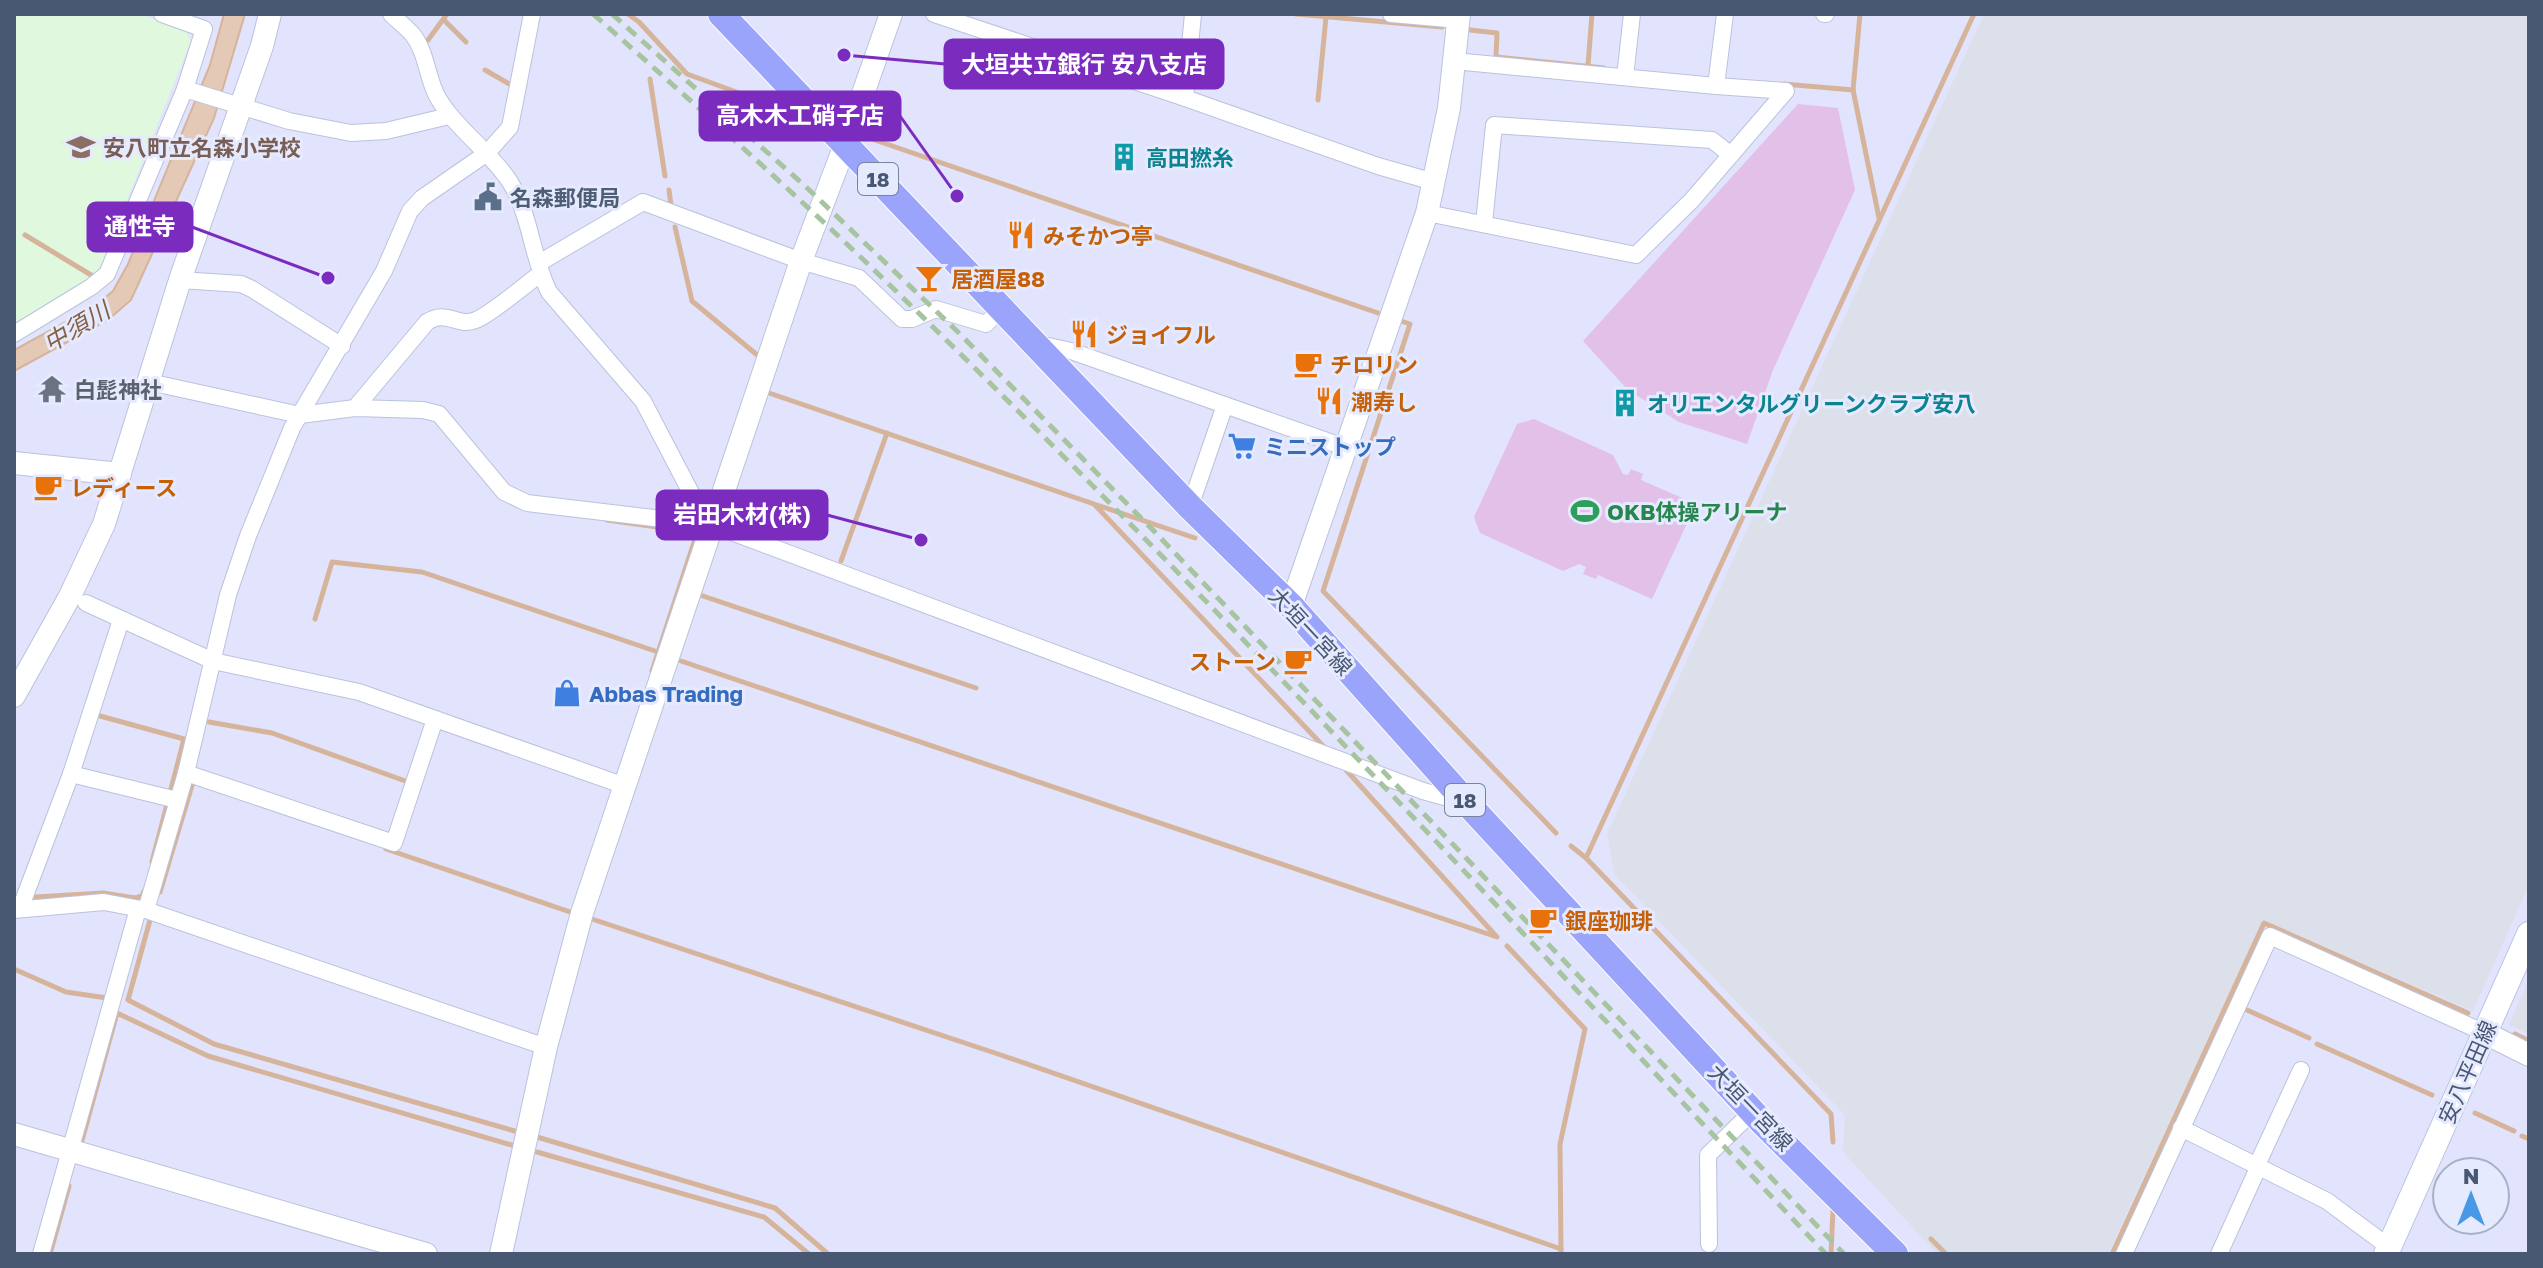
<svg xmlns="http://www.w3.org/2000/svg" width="2543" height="1268" font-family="'Golos Text','Noto Sans JP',sans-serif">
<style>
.industrial{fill:#dce0ea}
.education{fill:#e0f8de}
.green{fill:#e3c0e8}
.water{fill:#e4c9b6;stroke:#d6b49c;stroke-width:2}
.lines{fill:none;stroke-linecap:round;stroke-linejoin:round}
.stream{stroke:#d6b49c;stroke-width:5}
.minor-casing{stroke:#bac3dc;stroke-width:18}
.tertiary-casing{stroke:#bac3dc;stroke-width:24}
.secondary-casing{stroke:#b8c4e1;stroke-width:26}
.primary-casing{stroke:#fff;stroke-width:28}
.minor{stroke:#fff;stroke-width:16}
.tertiary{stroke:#fff;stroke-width:22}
.secondary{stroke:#fff;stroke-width:24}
.primary{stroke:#99a4fa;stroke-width:26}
.rail{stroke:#a7c4a0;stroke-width:5;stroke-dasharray:12 8;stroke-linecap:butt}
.labels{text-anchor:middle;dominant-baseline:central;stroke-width:6;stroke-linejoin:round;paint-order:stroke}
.shield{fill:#e6eaff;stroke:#77849c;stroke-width:2}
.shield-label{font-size:20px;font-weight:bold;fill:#485872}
.education-label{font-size:22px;font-weight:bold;fill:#785e54;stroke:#e6eaff;text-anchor:start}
.culture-label{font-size:22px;font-weight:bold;fill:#0d838f;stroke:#e6eaff;text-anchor:start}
.service-label{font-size:22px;font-weight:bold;fill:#4e5e75;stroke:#e6eaff;text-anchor:start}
.food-label{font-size:22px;font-weight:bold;fill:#c56008;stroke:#e6eaff;text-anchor:start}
.worship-label{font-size:22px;font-weight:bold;fill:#5b616d;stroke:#e6eaff;text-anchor:start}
.shop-label{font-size:22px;font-weight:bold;fill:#366cbe;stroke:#e6eaff;text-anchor:start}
.leisure-label{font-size:22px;font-weight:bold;fill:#27864d;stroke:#e6eaff;text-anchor:start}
.street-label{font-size:22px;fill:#485872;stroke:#e6eaff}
.water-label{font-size:24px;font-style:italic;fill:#855f42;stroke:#e6eaff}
.leader{fill:none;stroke:#7b2cbf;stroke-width:3}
.callout-dot{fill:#7b2cbf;stroke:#e6eaff;stroke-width:3}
.callout{fill:#7b2cbf;stroke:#7b2cbf;stroke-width:3}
.callout-label{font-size:24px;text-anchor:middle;font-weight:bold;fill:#fff}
</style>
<rect width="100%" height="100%" fill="#e1e4fc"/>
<g class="industrial">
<polygon points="1984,14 2529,14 2529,885 2473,1011 2263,920 2108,1254 2052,1254 2047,1252 2046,1254 1937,1254 1843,1152 1845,1115 1614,874 1607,834"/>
<polygon points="2529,979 2529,1034 2509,1025"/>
</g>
<polygon class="education" points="14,14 140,14 185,30 191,41 106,253 110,259 102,273 14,327"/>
<g class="green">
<polygon points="1798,104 1838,108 1855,190 1773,370 1747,444 1679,422 1628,390 1583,341"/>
<polygon points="1534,419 1613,455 1623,474 1628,475 1631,469 1643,474 1641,480 1696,504 1652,599 1598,575 1596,579 1583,574 1586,567 1579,564 1563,571 1480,533 1474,517 1517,424"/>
</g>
<polygon class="water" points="224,14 245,14 214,118 131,300 108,320 14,371 14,350 95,306 113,291 128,264 210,65"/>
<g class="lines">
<g class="stream">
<polyline points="628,14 639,22 687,74 788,111"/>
<polyline points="1296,14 1442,27"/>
<polyline points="1860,14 1853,90 1879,218"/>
<polyline points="444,20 466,42"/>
<polyline points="1470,30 1497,33 1496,57 1604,68"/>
<polyline points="428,40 447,14"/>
<polyline points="1588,65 1592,14"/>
<polyline points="485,70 513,86"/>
<polyline points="650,79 665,176"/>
<polyline points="1784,84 1853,90"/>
<polyline points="1318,100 1326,17"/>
<polyline points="869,138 1378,313"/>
<polyline points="669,190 671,205"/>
<polyline points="675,227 692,301 756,354"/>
<polyline points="25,235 96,278"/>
<polyline points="1398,320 1410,324 1323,591 1556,833"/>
<polyline points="769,393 1094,504 1325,748"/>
<polyline points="1097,505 1195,538"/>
<polyline points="607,520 693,532 696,536 652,671"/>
<polyline points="841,561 887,433"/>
<polyline points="700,595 976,688"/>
<polyline points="315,619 332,562 422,572 658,652"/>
<polyline points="681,661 1497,937"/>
<polyline points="100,716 184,739 152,862"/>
<polyline points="209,722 272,733 408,782"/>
<polyline points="1346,770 1496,936"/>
<polyline points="1571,846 1586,858"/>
<polyline points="386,849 573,913"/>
<polyline points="160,892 193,782 195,783"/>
<polyline points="36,897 103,893 135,898 142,896 144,891"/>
<polyline points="592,919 1001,1055 1561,1249"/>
<polyline points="150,920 128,1000 214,1044 518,1132"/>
<polyline points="1507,946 1585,1029 1560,1144 1561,1254"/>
<polyline points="14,969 66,992 107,998"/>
<polyline points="2247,1010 2309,1038"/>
<polyline points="2515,1034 2529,1041"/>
<polyline points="2317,1044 2432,1095"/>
<polyline points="2475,1113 2514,1131"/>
<polyline points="2522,1136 2529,1139"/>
<polyline points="537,1137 775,1208 828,1254"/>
<polyline points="1833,1142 1831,1114 1586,858 1974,14"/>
<polyline points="81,1144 117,1013 208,1056 515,1146"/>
<polyline points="537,1152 764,1217 809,1254"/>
<polyline points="1931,1239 1946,1254"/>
<polyline points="50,1254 69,1186"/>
<polyline points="1831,1254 1833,1210"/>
<polyline points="2112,1254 2264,923 2468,1013"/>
</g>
<defs>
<g id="minor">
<polyline points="162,14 204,29 185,89 289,121 351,133 386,131 449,116"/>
<path d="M391 14C398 21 407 28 413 35 427 53 427 79 438 98 457 130 490 151 510 182 531 216 532 258 549 292L643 401 702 514 713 525"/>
<polyline points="934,14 1185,98 1378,166 1434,182"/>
<polyline points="1391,14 1459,20"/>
<polyline points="1824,14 1826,14"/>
<polyline points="1454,61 1716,86"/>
<polyline points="1625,77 1632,14"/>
<polyline points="1185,98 1193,14"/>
<polyline points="1427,213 1636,255 1692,200 1786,91 1716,86 1725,14"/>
<polyline points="1484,223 1494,125 1712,140 1731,155"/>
<polyline points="539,263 643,202 801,261 859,278 902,319 912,319 936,309 986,324 1001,309"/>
<polyline points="180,280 241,284 252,289 342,346"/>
<polyline points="14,334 91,287 107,274 185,89"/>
<polyline points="1039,344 1071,351 1347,448"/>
<polyline points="149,382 300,415 355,408 423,410 439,414 504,492 527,503 713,525 1423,791 1466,803"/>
<path d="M355 408 427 322C448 309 457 328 476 320 491 314 525 285 540 274"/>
<polyline points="1190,507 1225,405"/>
<polyline points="86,603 213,661 359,692 625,786"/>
<polyline points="121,620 71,774 177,800"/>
<polyline points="186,773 394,843 435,719"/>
<polyline points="20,909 71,774"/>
<polyline points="14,910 104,902 146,910 546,1047"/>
<polyline points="146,910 186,773 228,595 248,536 292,428 384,271 410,211 422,198 487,153 510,127 532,14"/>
<polyline points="2181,1128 2327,1201 2389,1247"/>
<polyline points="2257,1165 2301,1070"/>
<polyline points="1709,1244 1708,1155 1753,1111"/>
<polyline points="41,1254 138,909"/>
<polyline points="2124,1254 2270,936 2485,1033"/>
<polyline points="2219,1254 2258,1168"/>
</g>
<g id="tertiary">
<polyline points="14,463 120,474"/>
<polyline points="1291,606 1427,213 1449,108 1459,14"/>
<polyline points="14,696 70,596 104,524 180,280 262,46 270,14"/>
<polyline points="2485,1033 2529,1055"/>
<polyline points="14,1134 426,1254"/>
<polyline points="501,1254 546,1047 582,913 801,261 845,145 891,14"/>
</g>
<polyline id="secondary" points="2386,1254 2529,934"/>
<polyline id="primary" points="721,14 1190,507 1291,606 1467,803 1762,1122 1895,1254"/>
</defs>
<use href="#minor" class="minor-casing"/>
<use href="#tertiary" class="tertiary-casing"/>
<use href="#secondary" class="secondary-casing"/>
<use href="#primary" class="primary-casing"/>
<use href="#minor" class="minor"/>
<use href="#tertiary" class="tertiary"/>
<use href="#secondary" class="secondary"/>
<use href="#primary" class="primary"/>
<g class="rail">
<path d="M593 14C696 105 799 197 898 293 1217 602 1519 931 1826 1254"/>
<polyline points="612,14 804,185 958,332 1151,528 1844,1254"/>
</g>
</g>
<defs>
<symbol id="school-bare" viewBox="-9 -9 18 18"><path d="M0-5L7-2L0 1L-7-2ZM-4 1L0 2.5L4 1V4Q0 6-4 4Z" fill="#8d6e63" stroke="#e6eaff" stroke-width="2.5" paint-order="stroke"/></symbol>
<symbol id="building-bare" viewBox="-9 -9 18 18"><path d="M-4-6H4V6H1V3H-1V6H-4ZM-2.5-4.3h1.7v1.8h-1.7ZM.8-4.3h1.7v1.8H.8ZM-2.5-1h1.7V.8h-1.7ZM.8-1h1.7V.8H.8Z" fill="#0f9aa8" stroke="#e6eaff" stroke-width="2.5" paint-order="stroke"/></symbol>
<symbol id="civic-bare" viewBox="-9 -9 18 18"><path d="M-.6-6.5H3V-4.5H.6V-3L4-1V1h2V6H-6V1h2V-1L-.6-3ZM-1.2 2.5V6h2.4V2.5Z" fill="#5c6f8a" stroke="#e6eaff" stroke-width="2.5" paint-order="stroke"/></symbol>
<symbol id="restaurant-bare" viewBox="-9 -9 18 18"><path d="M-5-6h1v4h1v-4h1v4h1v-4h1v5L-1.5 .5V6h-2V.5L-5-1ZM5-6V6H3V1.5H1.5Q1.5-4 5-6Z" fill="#e8710a" stroke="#e6eaff" stroke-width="2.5" paint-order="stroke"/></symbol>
<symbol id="bar-bare" viewBox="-9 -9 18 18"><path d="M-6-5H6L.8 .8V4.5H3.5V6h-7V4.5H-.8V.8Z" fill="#e8710a" stroke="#e6eaff" stroke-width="2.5" paint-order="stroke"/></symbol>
<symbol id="cafe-bare" viewBox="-9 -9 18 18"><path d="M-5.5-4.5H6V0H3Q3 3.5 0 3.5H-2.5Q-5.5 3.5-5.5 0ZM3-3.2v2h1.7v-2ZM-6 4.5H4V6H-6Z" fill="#e8710a" stroke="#e6eaff" stroke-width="2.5" paint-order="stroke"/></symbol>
<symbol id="temple-bare" viewBox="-9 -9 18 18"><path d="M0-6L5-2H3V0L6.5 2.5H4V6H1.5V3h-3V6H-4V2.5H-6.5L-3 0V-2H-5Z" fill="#6b7280" stroke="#e6eaff" stroke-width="2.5" paint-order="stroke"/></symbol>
<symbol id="supermarket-bare" viewBox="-9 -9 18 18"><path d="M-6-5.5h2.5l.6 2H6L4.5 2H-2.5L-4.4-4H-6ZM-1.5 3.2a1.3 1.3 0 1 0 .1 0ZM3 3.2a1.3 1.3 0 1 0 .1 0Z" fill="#3f7fe0" stroke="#e6eaff" stroke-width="2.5" paint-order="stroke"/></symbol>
<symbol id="stadium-bare" viewBox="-9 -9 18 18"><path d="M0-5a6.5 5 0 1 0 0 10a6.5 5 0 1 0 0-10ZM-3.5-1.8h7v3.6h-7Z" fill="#2e9e5b" stroke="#e6eaff" stroke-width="2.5" paint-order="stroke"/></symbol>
<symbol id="shop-bare" viewBox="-9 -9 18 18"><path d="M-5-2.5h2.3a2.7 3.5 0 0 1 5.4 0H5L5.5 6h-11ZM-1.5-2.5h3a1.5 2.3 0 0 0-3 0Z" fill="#3f7fe0" stroke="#e6eaff" stroke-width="2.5" paint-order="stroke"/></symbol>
</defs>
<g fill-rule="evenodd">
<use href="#school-bare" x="61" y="127" width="40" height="40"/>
<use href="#building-bare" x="1104" y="137" width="40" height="40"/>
<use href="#civic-bare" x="468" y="177" width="40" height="40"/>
<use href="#restaurant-bare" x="1001" y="215" width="40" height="40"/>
<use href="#bar-bare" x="909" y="258" width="40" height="40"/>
<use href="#restaurant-bare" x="1064" y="314" width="40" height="40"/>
<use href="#cafe-bare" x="1288" y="344" width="40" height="40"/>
<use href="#temple-bare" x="32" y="369" width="40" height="40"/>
<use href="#restaurant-bare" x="1309" y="381" width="40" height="40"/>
<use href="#building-bare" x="1605" y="383" width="40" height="40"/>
<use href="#supermarket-bare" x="1222" y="426" width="40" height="40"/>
<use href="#cafe-bare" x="28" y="467" width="40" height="40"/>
<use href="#stadium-bare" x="1565" y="491" width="40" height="40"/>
<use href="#cafe-bare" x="1278" y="641" width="40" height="40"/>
<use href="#shop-bare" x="547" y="673" width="40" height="40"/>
<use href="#cafe-bare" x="1523" y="900" width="40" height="40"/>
</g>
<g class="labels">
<g class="shield">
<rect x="858" y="163" width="40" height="32" rx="6"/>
<rect x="1445" y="784" width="40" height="32" rx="6"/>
</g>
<g class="shield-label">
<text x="878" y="179">18</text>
<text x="1465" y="800">18</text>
</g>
<g class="education-label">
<text x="103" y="147">安八町立名森小学校</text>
</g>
<g class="culture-label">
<text x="1146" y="157">高田撚糸</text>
<text x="1647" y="403">オリエンタルグリーンクラブ安八</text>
</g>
<g class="service-label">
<text x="510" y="197">名森郵便局</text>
</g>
<g class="food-label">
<text x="1043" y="235">みそかつ亭</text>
<text x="951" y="278">居酒屋88</text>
<text x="1106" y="334">ジョイフル</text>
<text x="1330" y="364">チロリン</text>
<text x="1351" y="401">潮寿し</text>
<text x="70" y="487">レディース</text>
<text x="1276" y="661" text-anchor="end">ストーン</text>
<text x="1565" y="920">銀座珈琲</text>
</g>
<g class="worship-label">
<text x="74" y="389">白髭神社</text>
</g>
<g class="shop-label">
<text x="1264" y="446">ミニストップ</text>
<text x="589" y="693">Abbas Trading</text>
</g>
<g class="leisure-label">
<text x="1607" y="511">OKB体操アリーナ</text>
</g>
<g class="street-label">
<text transform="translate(1311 631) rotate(47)">大垣一宮線</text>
<text transform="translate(2467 1072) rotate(-66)">安八平田線</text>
<text transform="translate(1751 1107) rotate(46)">大垣一宮線</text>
</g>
<g class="water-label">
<text transform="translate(76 326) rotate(-31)">中須川</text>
</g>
</g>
<path class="leader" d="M844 55L945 64M957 196L900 116M328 278L192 227M921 540L827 515"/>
<g class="callout-dot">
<circle cx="844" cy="55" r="8"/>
<circle cx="957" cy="196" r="8"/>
<circle cx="328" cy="278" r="8"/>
<circle cx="921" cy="540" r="8"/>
</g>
<g class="callout">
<rect x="945" y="40" width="278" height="48" rx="8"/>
<rect x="700" y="92" width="200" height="48" rx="8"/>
<rect x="88" y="203" width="104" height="48" rx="8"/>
<rect x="657" y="491" width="170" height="48" rx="8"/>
</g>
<g class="callout-label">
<text x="1084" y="73">大垣共立銀行 安八支店</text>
<text x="800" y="124">高木木工硝子店</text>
<text x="140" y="235">通性寺</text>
<text x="742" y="523">岩田木材(株)</text>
</g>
<rect width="2543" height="1268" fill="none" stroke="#485872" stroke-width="32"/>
<g transform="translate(2471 1196)"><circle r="38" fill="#e6eaff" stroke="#a7b0c7" stroke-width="2"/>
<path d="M0-6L14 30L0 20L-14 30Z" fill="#4798e5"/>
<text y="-12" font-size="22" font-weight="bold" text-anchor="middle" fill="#485872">N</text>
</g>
</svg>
